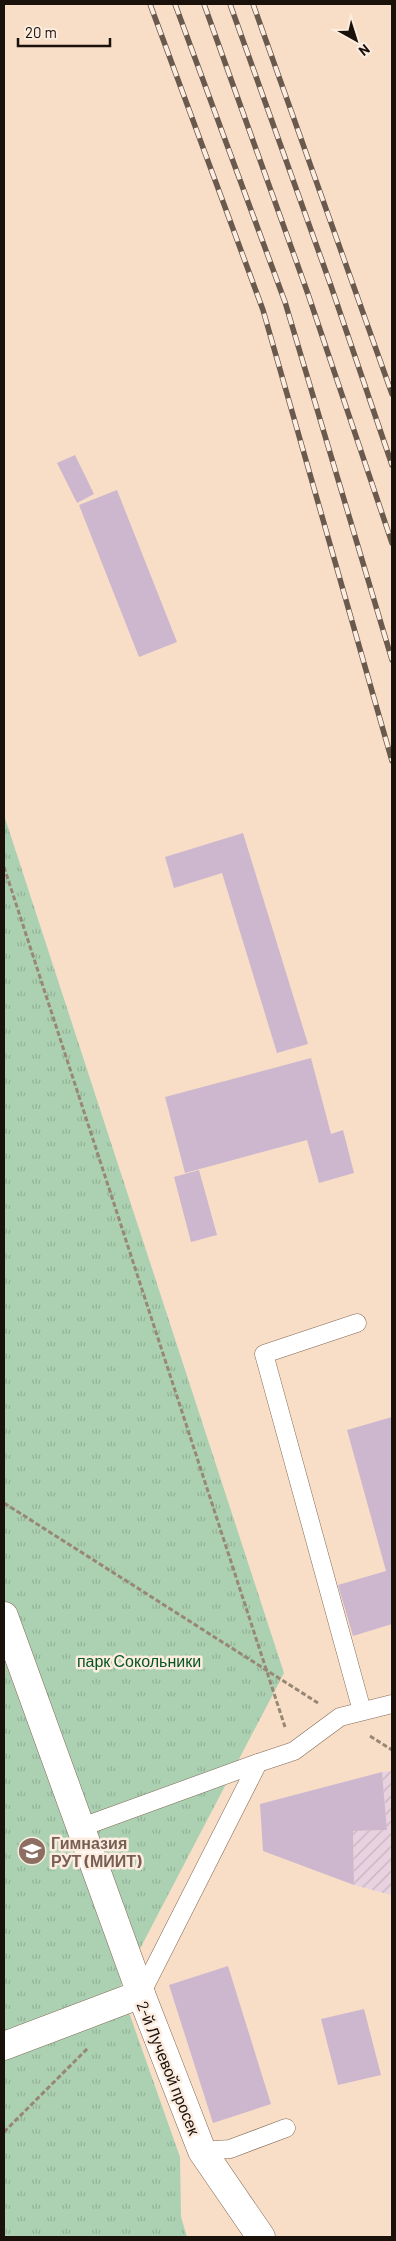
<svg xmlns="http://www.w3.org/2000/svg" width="396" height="2241" font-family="Barlow,sans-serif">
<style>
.industrial{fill:url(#industrial-furrows)}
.park{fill:url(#park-tufts)}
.building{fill:#cdb7cf}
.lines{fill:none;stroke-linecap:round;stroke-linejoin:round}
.service-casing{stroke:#826a56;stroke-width:19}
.minor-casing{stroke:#826a56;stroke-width:29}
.path{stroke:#998776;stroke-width:3;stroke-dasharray:5 2.5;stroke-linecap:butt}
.service{stroke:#fff;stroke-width:18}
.minor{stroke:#fff;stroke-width:28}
.rail-casing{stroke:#695a4d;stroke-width:5.5}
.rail{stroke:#fdede0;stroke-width:4;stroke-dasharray:11;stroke-linecap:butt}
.labels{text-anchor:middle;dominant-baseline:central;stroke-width:5;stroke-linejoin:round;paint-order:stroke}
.park-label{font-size:16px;fill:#045526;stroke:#fdede0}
.education-label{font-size:16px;font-weight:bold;fill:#785e54;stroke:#fdede0;text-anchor:start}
.street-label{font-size:16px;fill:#1a110a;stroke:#fdede0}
</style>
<defs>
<pattern id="industrial-furrows" width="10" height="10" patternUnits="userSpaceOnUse" patternTransform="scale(1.25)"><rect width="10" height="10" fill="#e8d2df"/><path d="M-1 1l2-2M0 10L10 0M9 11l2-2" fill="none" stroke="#c6b3be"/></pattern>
<pattern id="park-tufts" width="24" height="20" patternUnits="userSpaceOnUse" patternTransform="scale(1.25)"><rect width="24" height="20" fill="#abd1b2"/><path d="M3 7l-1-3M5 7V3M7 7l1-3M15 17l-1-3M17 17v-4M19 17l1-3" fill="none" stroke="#93b298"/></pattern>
</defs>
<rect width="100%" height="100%" fill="#f8dec7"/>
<polygon class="industrial" points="392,1771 392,1899 391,1895 354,1885 353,1831 387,1830 382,1772"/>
<polygon class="park" points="4,815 284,1673 120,1987 180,2157 181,2217 187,2237 4,2237"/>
<g class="building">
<polygon points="75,455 94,494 77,503 57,463"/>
<polygon points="117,490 177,642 139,657 79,505"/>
<polygon points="243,833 308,1044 277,1053 222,873 174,888 165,857"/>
<polygon points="311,1058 331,1134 343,1130 354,1173 319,1183 307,1140 185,1173 165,1097"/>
<polygon points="199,1170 217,1235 191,1242 174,1177"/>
<polygon points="392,1417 392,1624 353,1636 338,1585 386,1571 347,1430"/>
<polygon points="382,1772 387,1830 353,1831 354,1885 263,1851 260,1804"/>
<polygon points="228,1966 271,2104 213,2123 169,1985"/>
<polygon points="364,2009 381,2075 338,2085 321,2019"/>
</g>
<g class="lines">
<defs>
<g id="service">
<polyline points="357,1323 264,1354 362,1711"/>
<polyline points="82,1827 258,1763"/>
<polyline points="141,1994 258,1763 294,1751 340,1717 392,1704"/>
<polyline points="202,2151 230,2149 286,2128"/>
</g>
<g id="minor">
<polyline points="4,1616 141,1994 202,2151 261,2237"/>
<polyline points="4,2046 141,1994"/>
</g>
</defs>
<use href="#service" class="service-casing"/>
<use href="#minor" class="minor-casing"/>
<g class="path">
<polyline points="4,867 285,1727"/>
<polyline points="4,1503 318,1703"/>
<polyline points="370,1736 392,1750"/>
<polyline points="4,2132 88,2048"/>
</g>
<use href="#service" class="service"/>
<use href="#minor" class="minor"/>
<defs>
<g id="rail">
<polyline points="150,4 263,310 392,761"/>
<polyline points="175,4 285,302 392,660"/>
<polyline points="204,4 308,294 392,543"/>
<polyline points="230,4 331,286 392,465"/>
<polyline points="253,4 392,394"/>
</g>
</defs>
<use href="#rail" class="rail-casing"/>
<use href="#rail" class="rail"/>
</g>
<defs>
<symbol id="school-disc" viewBox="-11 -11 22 22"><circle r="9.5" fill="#8d6e63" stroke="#fdede0"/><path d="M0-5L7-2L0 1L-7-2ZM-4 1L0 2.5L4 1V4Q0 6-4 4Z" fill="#fff"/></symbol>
</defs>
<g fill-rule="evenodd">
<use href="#school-disc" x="16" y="1835" width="32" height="32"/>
</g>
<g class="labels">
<g class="park-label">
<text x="139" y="1660">парк Сокольники</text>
</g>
<g class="education-label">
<text x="51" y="1842">Гимназия<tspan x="51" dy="18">РУТ (МИИТ)</tspan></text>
</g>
<g class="street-label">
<text transform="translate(169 2068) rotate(68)">2-й Лучевой просек</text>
</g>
</g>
<rect width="396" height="2241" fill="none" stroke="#1a110a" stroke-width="10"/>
<g transform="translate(356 40) rotate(141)" stroke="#fdede0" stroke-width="4" paint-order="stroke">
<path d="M0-4L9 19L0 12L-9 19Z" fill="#1a110a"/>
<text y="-8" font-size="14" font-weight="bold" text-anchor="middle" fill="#1a110a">N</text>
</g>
<path d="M18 38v8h92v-8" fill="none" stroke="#1a110a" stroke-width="2.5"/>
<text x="25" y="38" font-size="15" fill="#1a110a" stroke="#fdede0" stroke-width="4" paint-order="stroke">20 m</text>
</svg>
